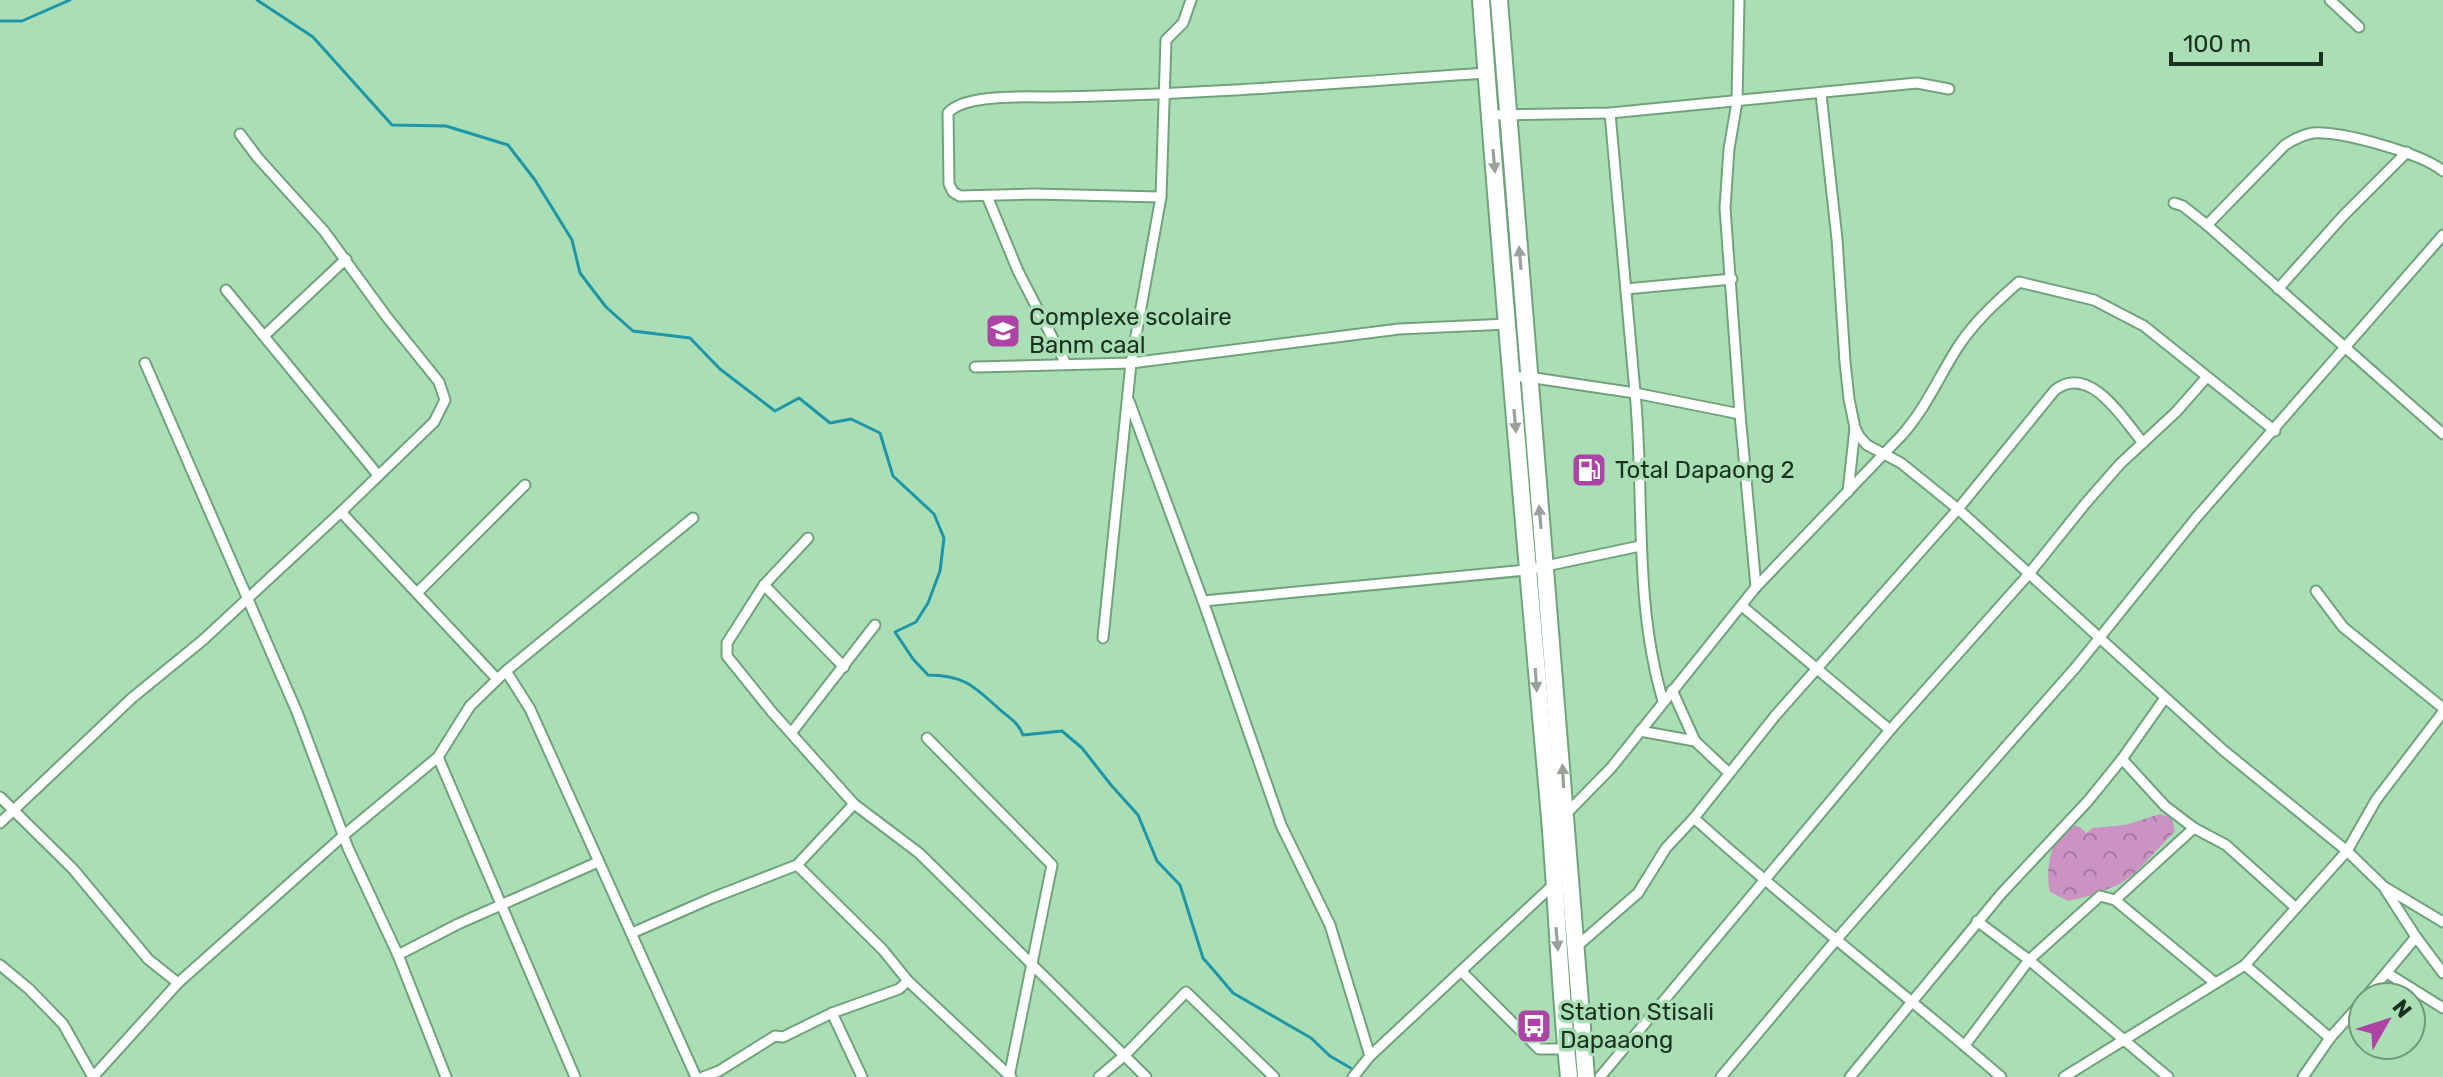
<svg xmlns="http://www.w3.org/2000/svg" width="2443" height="1077" font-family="Rubik,sans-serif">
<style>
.forest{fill:url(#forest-crowns)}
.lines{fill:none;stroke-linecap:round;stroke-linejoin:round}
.stream{stroke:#1c96a8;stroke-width:3}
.street-casing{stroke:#70a37c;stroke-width:13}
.highway-casing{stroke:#70a37c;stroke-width:20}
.street{stroke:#fff;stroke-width:9}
.highway{stroke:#fff;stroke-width:16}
.oneway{fill:#98a29b}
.labels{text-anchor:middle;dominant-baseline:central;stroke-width:7;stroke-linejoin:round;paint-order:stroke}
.poi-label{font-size:24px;fill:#1b3020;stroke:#aadfb6;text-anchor:start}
</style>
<defs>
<pattern id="forest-crowns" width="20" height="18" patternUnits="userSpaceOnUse" patternTransform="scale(2)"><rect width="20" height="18" fill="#cb92c4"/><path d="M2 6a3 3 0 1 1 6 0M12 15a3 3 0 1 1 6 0" fill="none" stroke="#a4789f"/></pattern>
</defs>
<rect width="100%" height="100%" fill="#aadfb6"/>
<path class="forest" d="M2160 814 2172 818 2175 831 2136 872 2120 884 2093 895 2068 901 2050 892C2045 868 2050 837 2073 825L2080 827 2086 833 2093 828 2125 825Z"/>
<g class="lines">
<g class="stream">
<path d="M257 0 313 37 392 125 446 126 508 145 535 180 572 240 580 273 606 307 633 331 690 338 720 369 775 411 799 398 830 423 851 419 880 433 893 476 934 514 944 538 940 571 928 603 916 622 895 632 913 659 928 675C962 675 973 685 997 707 1007 717 1018 721 1023 735L1062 731 1082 748 1111 785 1138 815 1157 861 1180 885 1203 958 1216 973 1233 993 1311 1038 1330 1056 1354 1070"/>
<polyline points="0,21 22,21 70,0"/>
</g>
<defs>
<g id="street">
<polyline points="1739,0 1737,102 1729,149 1725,208 1740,414 1756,587"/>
<polyline points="2330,0 2359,27"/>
<polyline points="1821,94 1837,239 1845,362 1849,399 1855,428 1859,436 1867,445 1901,463 1958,509 2223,750 2347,851 2383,886 2443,922"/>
<path d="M1610 113C1618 206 1626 299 1635 392 1645 496 1633 600 1663 701"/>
<polyline points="1490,115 1610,113 1917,83 1949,89"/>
<polyline points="987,196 1018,271 1066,364"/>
<path d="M1161 197 1034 194 960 196 953 192 949 184 948 113C964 94 1024 97 1048 97 1194 95 1340 83 1486 73"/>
<polyline points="2174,203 2183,206 2207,225 2443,434"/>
<path d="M2207 225 2285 145C2294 139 2302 135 2313 133 2341 131 2421 153 2443 171"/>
<polyline points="1626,289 1732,279"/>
<polyline points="2278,289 2343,216 2407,152"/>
<polyline points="226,290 378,475"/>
<polyline points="264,336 346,259"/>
<polyline points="145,363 297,712 348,848 398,955 446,1077"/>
<polyline points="975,367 1131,363 1399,329 1508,324"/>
<polyline points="1512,377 1528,377 1635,393 1740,414"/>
<polyline points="1129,401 1203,601 1281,825 1330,925 1370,1056"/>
<polyline points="1848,492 1855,428"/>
<polyline points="341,512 497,679"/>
<polyline points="808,538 764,585 727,643 727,656 772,712 854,804 919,853 1146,1077"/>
<polyline points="764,585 844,667"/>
<polyline points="2316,591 2343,627 2443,708"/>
<polyline points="418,592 525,485"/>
<polyline points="1203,601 1527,570 1640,546"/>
<polyline points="1742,606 1890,730"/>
<polyline points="1103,638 1131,363 1161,197 1166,40 1183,23 1191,0"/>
<polyline points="506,671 530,709 696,1077"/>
<polyline points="1672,690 1695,741 1729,773"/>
<polyline points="1640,731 1695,741"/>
<polyline points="792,732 875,625"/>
<polyline points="927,738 1052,865 1009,1077"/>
<polyline points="438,757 575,1077"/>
<polyline points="2122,759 2165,806 2194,828 2226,845 2296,908"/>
<polyline points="0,797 73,869 148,959 178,983 344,835 438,757 470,706 506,671 693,518"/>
<path d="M1565 815 1611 768 1756 587 1902 435C1925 409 1938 379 1956 350 1972 324 1996 302 2019 282L2094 300 2144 326 2275 431"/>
<path d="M1694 818C1793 908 1900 989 2001 1077"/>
<polyline points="0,823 132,698 203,640 341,512 434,422 445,400 439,382 386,316 324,231 258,158 240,134"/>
<polyline points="797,865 883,950 908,981 1011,1077"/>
<polyline points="2385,889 2416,937 2443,973"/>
<polyline points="2115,900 2214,982"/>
<polyline points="1977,921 2029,960 2168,1077"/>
<polyline points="632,933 712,898 797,865 854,804"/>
<path d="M1576 947 1638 893 1666 848 1694 818 1775 716 1958 509 2055 390C2090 363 2123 419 2143 443"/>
<polyline points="398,955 458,924 598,862"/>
<polyline points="0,965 29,989 63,1024 93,1077"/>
<polyline points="2245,965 2330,1038"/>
<polyline points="1461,971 1539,1049 1566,1049"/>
<polyline points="2387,973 2443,1008"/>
<polyline points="2366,997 2416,937"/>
<polyline points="832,1013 862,1077"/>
<polyline points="1965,1045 2029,960 2100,896 2115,900 2194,828"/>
<polyline points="93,1077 178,983"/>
<polyline points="703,1077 719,1071 775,1036 783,1037 832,1013 899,989 908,981"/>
<polyline points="1099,1077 1125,1055 1186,992 1274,1077"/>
<polyline points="1353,1077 1370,1056 1553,885"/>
<polyline points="1600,1077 1890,730 2028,575 2085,504 2120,464 2176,412 2206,378"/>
<polyline points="1721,1077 1836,940 2076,667 2196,518 2443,235"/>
<polyline points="1850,1077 2001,894 2088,801 2122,759 2165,698"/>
<polyline points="2064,1077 2245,965 2347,851 2376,800 2443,712"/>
<polyline points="2303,1077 2330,1038 2363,1001"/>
</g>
<g id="highway">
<path d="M1481 0C1501 273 1526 546 1550 818 1557 904 1560 991 1569 1077"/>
<polyline points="1499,0 1586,1077"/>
</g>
</defs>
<use href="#street" class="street-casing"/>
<use href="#highway" class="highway-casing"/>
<use href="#street" class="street"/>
<use href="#highway" class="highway"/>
</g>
<defs><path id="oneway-solid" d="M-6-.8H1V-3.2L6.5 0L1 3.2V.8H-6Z" transform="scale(2)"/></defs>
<g class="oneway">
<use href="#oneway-solid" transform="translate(1494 161) rotate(85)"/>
<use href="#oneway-solid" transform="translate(1520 258) rotate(-95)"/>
<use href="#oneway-solid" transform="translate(1515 421) rotate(85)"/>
<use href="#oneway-solid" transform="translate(1540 517) rotate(-95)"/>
<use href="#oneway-solid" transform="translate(1536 680) rotate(86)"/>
<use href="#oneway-solid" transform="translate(1563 776) rotate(-93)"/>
<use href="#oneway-solid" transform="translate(1557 939) rotate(85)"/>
</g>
<defs>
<symbol id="school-square" viewBox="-11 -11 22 22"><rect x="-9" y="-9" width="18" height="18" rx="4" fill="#ad43a4" stroke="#aadfb6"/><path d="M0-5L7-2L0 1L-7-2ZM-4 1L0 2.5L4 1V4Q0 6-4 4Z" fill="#fff"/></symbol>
<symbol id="fuel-square" viewBox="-11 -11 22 22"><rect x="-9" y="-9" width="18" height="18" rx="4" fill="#ad43a4" stroke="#aadfb6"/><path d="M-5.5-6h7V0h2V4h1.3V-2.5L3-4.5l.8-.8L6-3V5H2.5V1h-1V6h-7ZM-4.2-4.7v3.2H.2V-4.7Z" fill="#fff"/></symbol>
<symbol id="bus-square" viewBox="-11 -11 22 22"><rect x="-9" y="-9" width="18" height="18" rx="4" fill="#ad43a4" stroke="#aadfb6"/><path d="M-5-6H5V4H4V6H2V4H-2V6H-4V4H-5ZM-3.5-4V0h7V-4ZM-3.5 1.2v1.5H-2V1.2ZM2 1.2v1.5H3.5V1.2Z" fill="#fff"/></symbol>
</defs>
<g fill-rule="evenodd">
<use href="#school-square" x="983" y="311" width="40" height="40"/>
<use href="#fuel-square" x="1569" y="450" width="40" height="40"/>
<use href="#bus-square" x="1514" y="1006" width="40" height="40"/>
</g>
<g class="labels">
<g class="poi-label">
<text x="1029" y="317">Complexe scolaire<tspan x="1029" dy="28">Banm caal</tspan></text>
<text x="1615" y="470">Total Dapaong 2</text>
<text x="1560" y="1012">Station Stisali<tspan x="1560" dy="28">Dapaaong</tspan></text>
</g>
</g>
<g transform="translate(2387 1021) rotate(51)"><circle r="38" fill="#aadfb6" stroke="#71997a" stroke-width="2"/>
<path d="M0-6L14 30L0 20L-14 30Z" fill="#ad43a4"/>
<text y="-12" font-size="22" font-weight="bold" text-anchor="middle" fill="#1b3020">N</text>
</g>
<path d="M2171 52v12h150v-12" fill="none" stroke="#1b3020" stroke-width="4"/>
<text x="2183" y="52" font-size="24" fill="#1b3020" stroke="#aadfb6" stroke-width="6" paint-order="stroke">100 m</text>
</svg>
